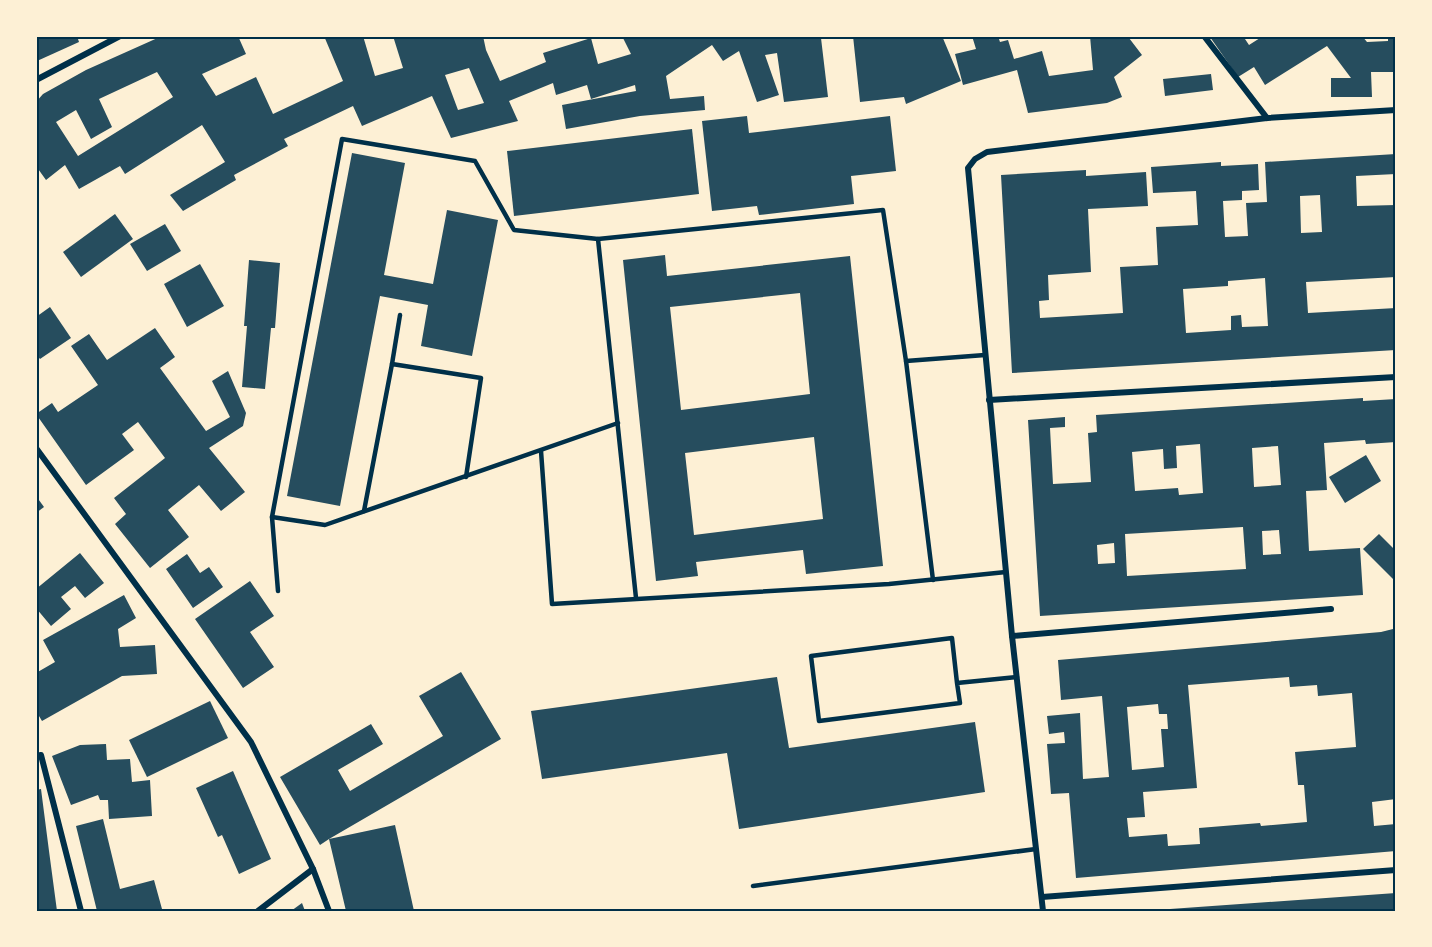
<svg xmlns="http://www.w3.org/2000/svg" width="1432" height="947" font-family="Rubik,sans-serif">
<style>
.building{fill:#264d5e;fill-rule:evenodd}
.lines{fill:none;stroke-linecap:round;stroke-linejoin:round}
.service{stroke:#003049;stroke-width:4.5}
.minor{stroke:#003049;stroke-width:6}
.neatline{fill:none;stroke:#003049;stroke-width:2}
</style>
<rect width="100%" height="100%" fill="#fdf0d5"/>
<g class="building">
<polygon points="40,36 77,36 79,42 37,61 36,38"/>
<path d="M162 36H238L246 54 202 74 216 96 256 77 273 114 343 81 324 36H363L375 76 403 68 393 36H483L486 50 500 81 546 62 543 53 591 38 598 64 631 54 622 36H664L665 38 668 36H826L821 38 828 97 784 102 777 53 765 55 779 95 757 102 739 51 723 61 712 45 666 76 670 99 704 96 705 110 640 116 566 129 562 105 636 91 635 85 591 99 587 85 556 95 553 83 509 101 518 121 451 138 432 96 362 126 353 106 284 139 288 146 234 175 236 180 183 211 170 195 225 162 202 125 125 174 120 166 79 189 65 165 46 180 36 166V102L43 94 86 70ZM469 68 484 103 458 110 445 75ZM157 72 173 97 78 156 56 122 76 110 91 139 112 127 99 99Z"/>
<polygon points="853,36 942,36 961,81 906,104 904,97 860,102"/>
<polygon points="972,36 998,36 1000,42 1008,40 1014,59 1042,51 1049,76 1093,70 1090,36 1131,36 1129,38 1142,55 1114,77 1122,97 1107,103 1028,113 1017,70 963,85 955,54 976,49"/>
<polygon points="1212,36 1243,36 1249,45 1260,38 1258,36 1362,36 1367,42 1388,41 1388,38 1396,38 1396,72 1371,72 1372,97 1331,97 1331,78 1351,78 1327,46 1265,85 1254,67 1238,77 1210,37"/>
<polygon points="1211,74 1213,90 1165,96 1163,79"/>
<polygon points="747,116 749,133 890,116 896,171 851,176 854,204 759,215 757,206 712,211 702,121"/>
<polygon points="692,129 699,194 514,216 507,151"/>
<polygon points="352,153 405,163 384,275 433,284 447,210 498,220 472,356 421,346 428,305 380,296 340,506 287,496"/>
<path d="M1396 154V174L1356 176 1357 206 1396 205V277L1306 282 1308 313 1396 308V350L1012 373 1001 175 1086 170V176L1146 172 1148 206 1088 209 1091 272 1048 275 1049 300 1039 301 1040 318 1123 313 1120 267 1158 265 1156 227 1198 225 1196 191 1153 193 1151 167 1221 162V166L1258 164 1259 190 1242 191V200L1223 201 1225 237 1248 236 1246 203 1267 202 1265 162ZM1320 195 1322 232 1301 233 1300 196ZM1265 278 1268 326 1242 327 1241 315 1231 316V330L1186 333 1183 289 1228 286V281Z"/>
<polygon points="115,214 133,239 81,277 63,252"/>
<polygon points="165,224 181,251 147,271 130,244"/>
<path d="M665 255 667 276 850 256 883 566 806 574 803 550 696 562 698 576 656 581 623 260ZM800 293 810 394 681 410 670 307ZM814 437 823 519 694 535 685 453Z"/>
<polygon points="249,260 280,263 275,328 271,328 265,389 242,387 247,326 244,326"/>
<polygon points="200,264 224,306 187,327 164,284"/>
<polygon points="50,307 71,338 40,359 36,354 36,317"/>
<polygon points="155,328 175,357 160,368 206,431 230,417 212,381 228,371 246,413 243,426 209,448 245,492 221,511 199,485 168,510 189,537 150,568 115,524 126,514 114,498 165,458 138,422 122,434 134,450 86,485 36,414 52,403 58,412 98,385 71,346 89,334 107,360"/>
<path d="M1363 398V401L1396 399V442L1366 444 1365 440 1324 443 1327 490 1306 491 1309 551 1360 548 1363 595 1040 616 1028 420 1065 417V427L1050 428 1053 484 1091 482 1088 433 1097 432 1096 415ZM1200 444 1203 493 1179 495 1178 488 1135 491 1132 452 1163 449 1164 469 1177 468 1176 446ZM1278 446 1281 485 1254 487 1252 448ZM1243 527 1246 569 1127 576 1125 534ZM1279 530 1281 554 1263 555 1262 531ZM1114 543 1115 563 1098 564 1097 545Z"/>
<polygon points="1366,455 1381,481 1345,503 1329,477"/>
<polygon points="36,496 44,507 36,513"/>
<polygon points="1379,534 1396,551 1396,582 1363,549"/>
<polygon points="80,553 104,583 85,598 75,586 61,597 71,609 51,626 36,608 36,589"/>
<polygon points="187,554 200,573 209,567 223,587 193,608 166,569"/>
<polygon points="250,581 274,616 250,632 274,667 243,688 195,619"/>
<polygon points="124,595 136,618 118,629 120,647 155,645 157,674 122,676 42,721 36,711 36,673 55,662 43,640"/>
<path d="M1393 629 1396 635V799L1372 802 1374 826 1396 824V851L1076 878 1069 793 1051 794 1047 744 1065 743 1064 732 1049 734 1047 716 1080 713 1083 779 1109 777 1102 696 1061 700 1058 660 1381 632ZM1289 677 1290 687 1317 685 1318 696 1352 693 1356 747 1295 752 1298 785H1304L1307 822 1261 826 1260 823 1199 828 1200 844 1168 846 1167 834 1129 837 1127 818 1145 817 1143 792 1197 788 1188 685ZM1158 704 1159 714H1167L1168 729H1161L1164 767 1132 770 1127 707Z"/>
<polygon points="461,672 501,739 329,839 395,825 414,911 346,911 329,839 320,845 280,777 371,724 383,744 338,770 350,791 443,736 419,696"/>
<polygon points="777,677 789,748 975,722 985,792 739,829 727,753 542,779 531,711"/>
<polygon points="210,701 228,738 147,777 129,740"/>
<polygon points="106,744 107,760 130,759 132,782 150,780 152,816 109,819 108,800 100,800 98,795 71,805 52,756 80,745"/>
<polygon points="233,771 271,859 239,874 222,835 218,837 196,788"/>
<polygon points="41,789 49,851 57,911 36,911 36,790"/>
<polygon points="103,819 120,889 154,880 162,909 155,911 97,911 76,826"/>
<polygon points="1396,893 1396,911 1171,911 1170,909"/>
<polygon points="302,903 305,911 291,911"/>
</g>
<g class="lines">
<g class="service">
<polyline points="598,239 636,598"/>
<polyline points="906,361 985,355"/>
<polyline points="392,364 400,315"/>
<polyline points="541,451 552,604 889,584 1006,572"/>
<polyline points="364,511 392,364 481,378 466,477"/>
<polyline points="272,517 325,525 618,423"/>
<polyline points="278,591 272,517 342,139 475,161 514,230 598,239 883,210 906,361 933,580"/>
<polyline points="957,683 952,638 811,656 819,721 960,703 957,683 1017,677"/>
<polyline points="753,886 1036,849"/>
</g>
<g class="minor">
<polyline points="1204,36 1267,118"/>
<polyline points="36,80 120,36"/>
<polyline points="989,400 1396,377"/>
<polyline points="36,448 251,742 313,869 329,911"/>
<polyline points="1012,636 1331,609"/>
<polyline points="36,756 41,755 81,911"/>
<polyline points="1042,897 1396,870"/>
<polyline points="258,911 313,869"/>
<polyline points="1043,911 1012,636 968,168 975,159 987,152 1267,118 1396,110"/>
</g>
</g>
<rect width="1432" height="947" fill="none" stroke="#fdf0d5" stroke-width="75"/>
<rect x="38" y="38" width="1356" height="872" class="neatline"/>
</svg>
